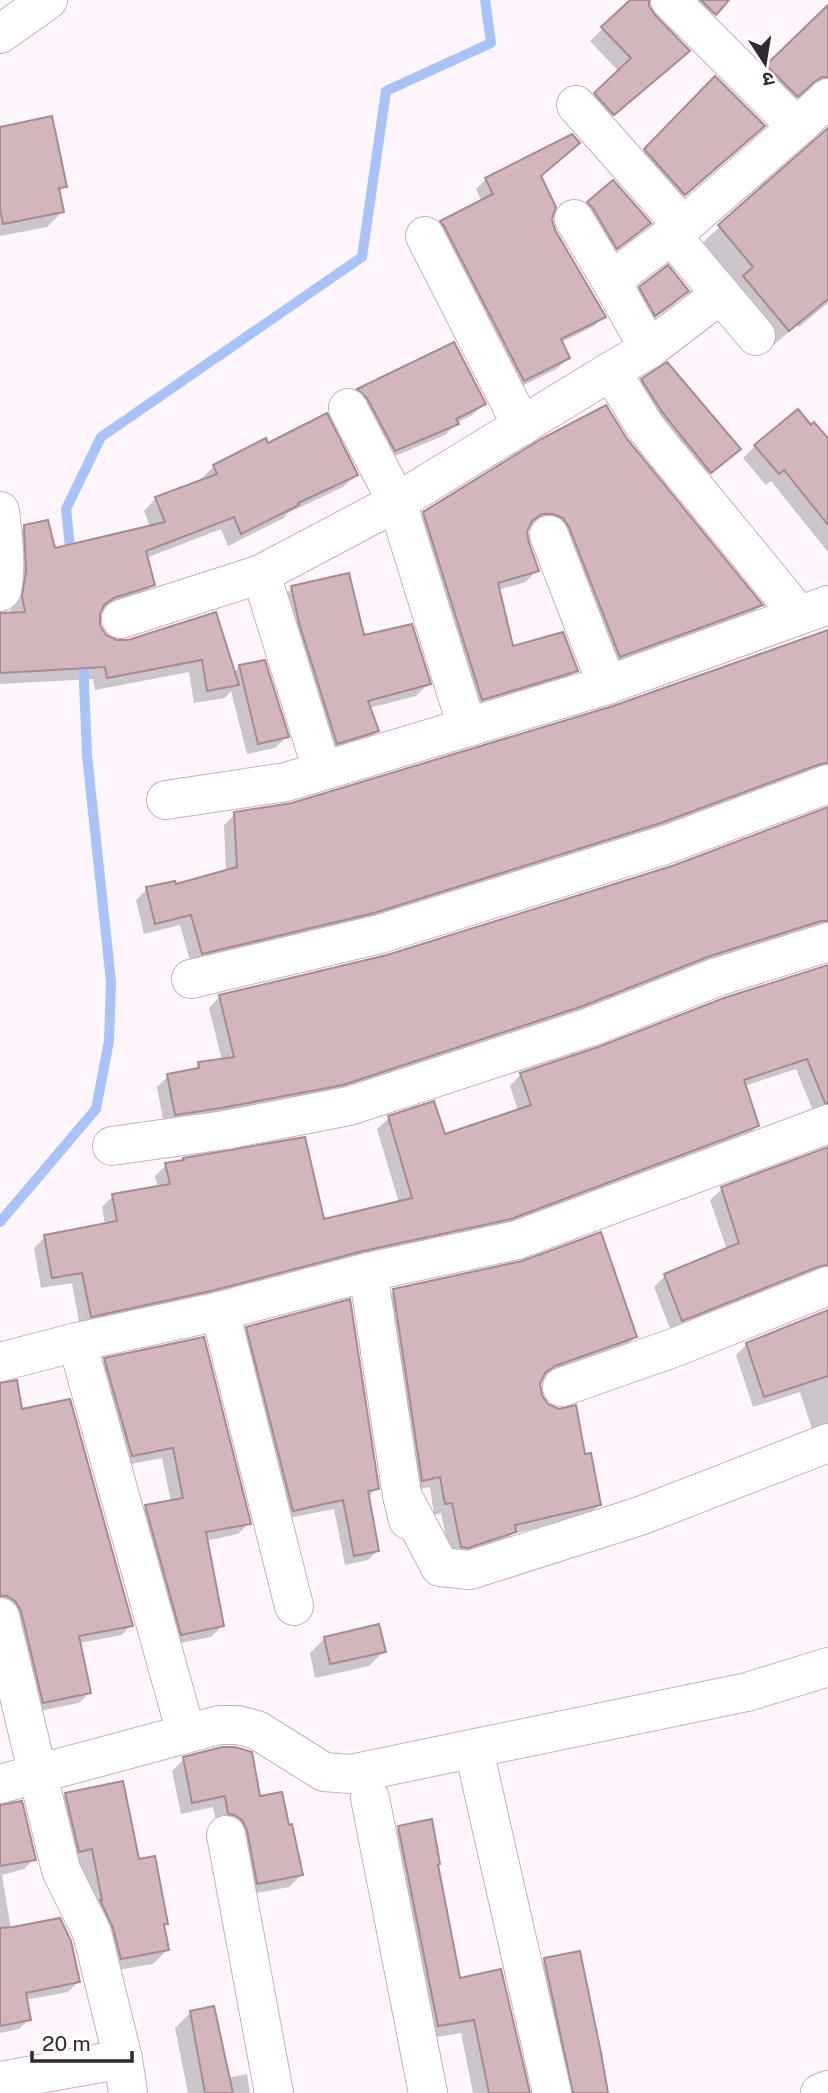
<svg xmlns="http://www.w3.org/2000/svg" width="828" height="2093" font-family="'Public Sans','Noto Sans Devanagari',sans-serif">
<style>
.shadow{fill:#0003}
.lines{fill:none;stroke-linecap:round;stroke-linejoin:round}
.stream{stroke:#a7c3f9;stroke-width:10}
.building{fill:#d3b5bc;stroke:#a78b92;stroke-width:2}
.minor-casing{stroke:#c5b0c3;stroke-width:40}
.minor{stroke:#fff;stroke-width:38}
</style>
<rect width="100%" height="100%" fill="#fef5fd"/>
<g class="shadow">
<polygon points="633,0 647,0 647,7 688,51 600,126 583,107 619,72 590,41"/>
<polygon points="675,0 726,0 702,27"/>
<polygon points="821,14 828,21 828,105 816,95 803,94 793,100 749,84"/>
<polygon points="715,78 750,138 672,206 633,162"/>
<polygon points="0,129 65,186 58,193 62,212 47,227 0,236"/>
<polygon points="828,129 828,303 799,327 797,325 770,348 726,295 701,244"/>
<polygon points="539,176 554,231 604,316 594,326 560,343 568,358 558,368 514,390 431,232 441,222 482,202 476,189 486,179"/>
<polygon points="613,183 649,223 636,236 603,260 575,216"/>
<polygon points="640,288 687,291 672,306 640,329 625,303"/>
<polygon points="642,380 738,449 699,483 631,391"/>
<polygon points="358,390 484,404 472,415 457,423 445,435 383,461 347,401"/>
<polygon points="811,428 828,441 828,552 771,481 766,485 743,458 755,446"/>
<polygon points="625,440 760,605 749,617 608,668 541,525 528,526 526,532 537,570 526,582 498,590 511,648 576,670 564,682 470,711 412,525 424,513"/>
<polygon points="268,445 356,475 343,487 288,513 284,518 228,546 221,529 146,558 153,585 140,597 100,611 98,626 105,636 117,642 128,642 214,614 233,673 239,667 264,662 287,736 275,748 247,754 231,691 225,698 194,703 189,672 95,690 93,679 0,684 0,615 9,613 12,608 14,575 12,540 25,527 54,550 150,527 144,511 156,498 202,481 201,479 214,466"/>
<polygon points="292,588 429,683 416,696 369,708 377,731 365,743 325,755 280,600"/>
<polygon points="828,632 828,777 362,923 191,964 180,925 144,934 136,900 147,889 175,886 226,872 224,825 235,814 293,805 614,708"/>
<polygon points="828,809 828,935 331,1095 164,1125 157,1087 168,1076 192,1071 199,1064 222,1060 209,1008 220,996 387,957 675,867"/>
<polygon points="828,967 828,1117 814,1113 796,1069 744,1086 757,1126 746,1137 498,1229 80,1327 72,1283 41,1288 34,1248 45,1237 105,1225 102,1207 113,1196 158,1188 155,1176 166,1165 182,1162 184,1160 323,1221 399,1203 377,1129 389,1118 444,1136 518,1111 510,1086 521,1074"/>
<polygon points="828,1149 828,1278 671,1331 654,1287 665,1276 727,1250 710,1200 722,1189"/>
<polygon points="394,1291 635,1337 624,1348 541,1377 539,1383 540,1396 599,1505 588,1516 512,1534 503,1543 450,1558 441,1513 434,1515 430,1487 411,1491 382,1302"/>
<polygon points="828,1311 828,1435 813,1432 800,1392 753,1407 736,1355 747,1344"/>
<polygon points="247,1328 377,1488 367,1498 377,1551 368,1560 345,1565 334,1509 283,1519 238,1338"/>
<polygon points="105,1360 249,1523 238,1534 205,1541 222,1626 211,1637 170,1645 135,1518 146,1507 171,1502 162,1458 121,1466 94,1371"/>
<polygon points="0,1385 21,1411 131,1625 122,1635 79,1643 89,1693 79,1703 34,1712 0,1608"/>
<polygon points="325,1638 384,1651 369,1666 315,1678 310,1653"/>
<polygon points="184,1759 259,1798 301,1875 289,1887 246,1895 217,1826 213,1807 181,1814 172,1771"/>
<polygon points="66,1794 138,1861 166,1923 163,1926 168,1949 153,1964 107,1972 51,1809"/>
<polygon points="0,1806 34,1859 24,1869 2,1875 11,1930 78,1982 68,1992 25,2000 29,2019 19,2029 0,2033"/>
<polygon points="399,1828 437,1865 459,1980 510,2089 489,2093 473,2093 461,2033 425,2039 385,1842"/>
<polygon points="545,1960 607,2093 560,2093 533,1972"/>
<polygon points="190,2013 228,2078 247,2074 250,2093 188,2093 175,2028"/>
</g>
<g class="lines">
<g class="stream">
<polyline points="71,557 66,509 101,437 362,257 386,91 491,43 485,0"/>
<polyline points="0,1222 96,1109 109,1041 111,982 87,755 83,658"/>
</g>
</g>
<g class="building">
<polygon points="630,0 649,0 649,6 655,15 690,51 614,115 594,93 631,58 601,27"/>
<polygon points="701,0 729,0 716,15"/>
<polygon points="828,5 828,77 822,77 814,82 798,97 766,65"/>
<polygon points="715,76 765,126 685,195 644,149"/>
<polygon points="52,116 67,187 59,188 64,212 3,224 0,209 0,127"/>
<polygon points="828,128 828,299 789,331 743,276 753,267 718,225"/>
<polygon points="572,134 580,143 541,176 556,207 552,219 555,230 606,317 561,339 570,358 524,381 444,226 440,221 493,194 485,178"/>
<polygon points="613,180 651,223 617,249 593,208 587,202"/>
<polygon points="668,265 689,291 655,316 639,287"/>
<polygon points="454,342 486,404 456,419 459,424 395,451 367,398 357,389"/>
<polygon points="667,362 741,449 711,473 662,412 641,379"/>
<polygon points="606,405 627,439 763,605 620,657 569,527 563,518 553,514 542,514 532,521 527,532 529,543 539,571 498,583 513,646 563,632 578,671 482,700 423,512 541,439"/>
<polygon points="798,409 811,425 814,422 828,438 828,525 784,470 779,474 754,445"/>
<polygon points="327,413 358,475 298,503 299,505 241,534 234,517 146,551 155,585 114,598 104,605 100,614 100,625 106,635 117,640 128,640 216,612 239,685 207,691 202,660 107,678 105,667 0,673 0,613 25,612 22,596 26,571 24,525 48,520 55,548 165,522 155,497 217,474 213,465 266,438 268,443"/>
<polygon points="349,573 364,635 412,624 431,684 368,701 379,731 337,744 299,623 291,586"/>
<polygon points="828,630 828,763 820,764 661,823 374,913 202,954 191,915 155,924 146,887 175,881 176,884 237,867 234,812 292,803 613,706"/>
<polygon points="265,660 289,737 258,744 239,665"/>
<polygon points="828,807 828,921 821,921 710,956 583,1006 343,1085 221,1108 175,1115 167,1074 199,1068 198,1062 234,1057 219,995 387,955 675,865"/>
<polygon points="828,965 828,1103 825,1103 807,1059 744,1080 759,1126 511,1219 363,1251 215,1290 91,1317 82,1273 52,1278 44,1235 117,1221 112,1194 170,1184 165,1163 184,1160 183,1158 305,1137 324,1219 412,1198 388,1116 434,1101 445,1134 531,1105 520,1073 598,1047 724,998"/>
<polygon points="828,1147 828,1265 820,1266 682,1321 664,1274 739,1243 721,1187"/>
<polygon points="601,1232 637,1337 555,1366 545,1373 540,1384 542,1395 548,1404 559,1409 576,1405 585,1454 591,1453 601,1505 515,1525 516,1532 468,1548 461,1547 452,1503 445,1504 440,1477 422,1481 393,1289 522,1261"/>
<polygon points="350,1299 379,1489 368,1491 379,1551 354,1556 343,1500 293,1511 246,1327"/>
<polygon points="828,1310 828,1376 764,1397 746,1343"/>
<polygon points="204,1337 251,1524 206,1532 224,1626 181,1635 145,1505 183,1498 173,1448 132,1456 104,1358"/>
<polygon points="17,1380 22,1409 70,1399 133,1626 79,1636 91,1693 43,1703 21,1611 15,1601 7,1596 0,1596 0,1383"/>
<polygon points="379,1624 386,1652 330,1664 324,1637"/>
<polygon points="222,1747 235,1747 252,1752 260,1796 282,1792 289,1825 292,1824 303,1875 257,1884 247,1830 242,1820 234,1815 228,1814 225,1796 192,1803 183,1757"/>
<polygon points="123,1781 139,1859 155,1856 168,1924 164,1924 169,1950 121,1959 113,1928 100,1900 102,1900 92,1849 79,1852 65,1793"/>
<polygon points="22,1801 36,1860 0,1866 0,1805"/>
<polygon points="432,1819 440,1864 438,1865 460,1978 501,1969 530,2093 489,2093 474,2020 438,2026 398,1826"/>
<polygon points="60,1918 71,1941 80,1982 26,1993 31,2020 0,2026 0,1928 13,1927"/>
<polygon points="580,1951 601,2053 608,2093 573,2093 544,1958"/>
<polygon points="214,2006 233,2093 205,2093 190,2011"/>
</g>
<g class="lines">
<defs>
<g id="minor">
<polyline points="670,0 797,127"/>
<polyline points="0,34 48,0"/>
<polyline points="576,105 683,226 611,281 649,349 611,371 644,425 663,449 799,615"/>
<polyline points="574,219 611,281"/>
<polyline points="683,226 797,127 828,98"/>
<polyline points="425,236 522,426"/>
<polyline points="672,236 756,336"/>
<polyline points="649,349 721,294"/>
<polyline points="348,408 397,502 467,727"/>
<path d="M0 511C3 537 7 564 2 590L0 592"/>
<polyline points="549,535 607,685"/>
<polyline points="121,619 261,574"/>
<polyline points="322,770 261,574 397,502 611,371"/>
<polyline points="166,800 286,782 607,685 828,605"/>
<polyline points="191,979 380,934 668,844 828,784"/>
<polyline points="112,1146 225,1130 349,1106 590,1027 717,977 828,942"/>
<polyline points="368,1272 402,1495 408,1520"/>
<polyline points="220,1311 294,1606"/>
<polyline points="77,1342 186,1733"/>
<polyline points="0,1362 77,1342 220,1311 368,1272 517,1240 828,1124"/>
<polyline points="562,1387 676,1347 828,1286"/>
<polyline points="402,1495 440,1567 470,1570 640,1516 828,1443"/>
<polyline points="0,1617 61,1870 92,1933 123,2059 128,2093"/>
<polyline points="478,1768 552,2093"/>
<polyline points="0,1784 219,1725 238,1725 257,1730 324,1772 350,1774 747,1692 828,1667"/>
<polyline points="370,1798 428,2093"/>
<polyline points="226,1835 274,2093"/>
<polyline points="0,2081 123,2059"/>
<polyline points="820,2093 828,2090"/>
</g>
</defs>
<use href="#minor" class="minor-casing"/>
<use href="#minor" class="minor"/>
</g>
<g transform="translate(765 63) rotate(168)" stroke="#ffffff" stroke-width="5" paint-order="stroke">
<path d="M0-5L12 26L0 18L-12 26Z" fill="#312830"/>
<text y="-10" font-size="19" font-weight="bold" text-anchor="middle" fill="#312830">उ</text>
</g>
<path d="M32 2051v10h100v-10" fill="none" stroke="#312830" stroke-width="3.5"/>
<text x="42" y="2051" font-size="21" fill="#312830" stroke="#ffffff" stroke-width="5" paint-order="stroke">20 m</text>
</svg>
